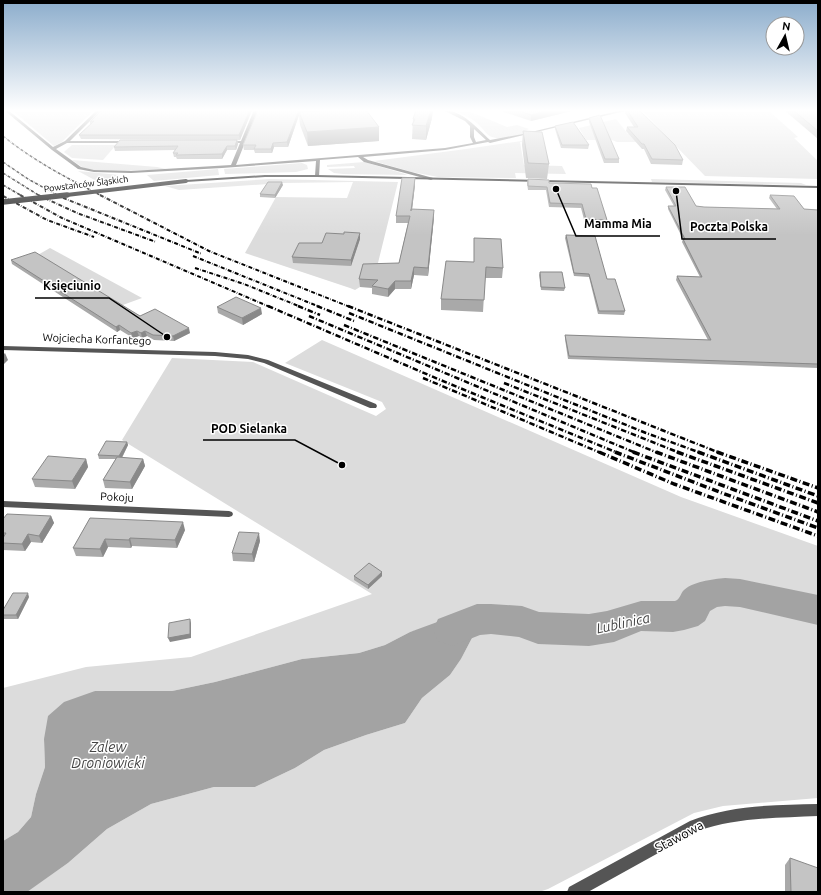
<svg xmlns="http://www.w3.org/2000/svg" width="821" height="895" font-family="Ubuntu,sans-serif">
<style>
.green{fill:#dcdcdc}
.water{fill:#a3a3a3}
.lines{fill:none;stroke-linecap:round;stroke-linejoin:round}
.river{fill:#a3a3a3;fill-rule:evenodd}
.minor{fill:#555;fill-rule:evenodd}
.secondary{fill:#222;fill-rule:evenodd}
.rail-far3{stroke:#000;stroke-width:1.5;stroke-dasharray:3 1 0.5 1;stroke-linecap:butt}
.rail-far2{stroke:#000;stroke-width:2;stroke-dasharray:4 1.5 0.5 1.5;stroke-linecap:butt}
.rail-far1{stroke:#000;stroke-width:2.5;stroke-dasharray:5.5 2 1 2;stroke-linecap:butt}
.rail{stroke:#000;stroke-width:3.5;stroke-dasharray:7 2.5 1 2.5;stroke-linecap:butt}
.secondary-bridge-far1{stroke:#222;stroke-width:4}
.secondary-bridge{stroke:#222;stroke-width:5.5}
.wall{fill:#a9a9a9}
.shaded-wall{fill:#898989}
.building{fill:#c4c4c4;stroke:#898989}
.labels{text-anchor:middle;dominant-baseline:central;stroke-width:3;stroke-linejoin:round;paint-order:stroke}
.far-street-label{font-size:9px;fill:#000;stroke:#fff}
.street-label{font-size:11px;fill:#000;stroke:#fff}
.near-street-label{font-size:13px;fill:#000;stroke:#fff}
.near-water-label{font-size:14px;font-style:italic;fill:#444;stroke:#fff}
.leader{fill:none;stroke:#000;stroke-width:1.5}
.callout-dot{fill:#000;stroke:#fff;stroke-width:1.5}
.callout-label{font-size:12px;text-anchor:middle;font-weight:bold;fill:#000;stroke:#fff;stroke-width:3;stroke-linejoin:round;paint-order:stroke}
</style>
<rect width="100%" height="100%" fill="#fff"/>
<g class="green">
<polygon points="12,110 94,110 62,142 54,146"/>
<path d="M453 110H466L507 127 517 125 529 129 525 131 529 132C518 135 503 141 492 137 486 135 483 128 478 124 472 118 462 114 453 110Z"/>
<polygon points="653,110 768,110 798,137 794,138 818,161 818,179 705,176 672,142 617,142 612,140 586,140 579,128 616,119 628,134 663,133 644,112"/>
<polygon points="535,139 520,142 524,165 562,166 566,174 515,173 516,178 438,177 412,172 374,161 466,149"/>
<polygon points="72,145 116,145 103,160 72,158 64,152"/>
<path d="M72 160 157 167 166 169C148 170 97 174 82 167 79 165 75 162 72 160Z"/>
<polygon points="364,162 405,174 407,175 343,174 334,173 328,169 355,168 354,166 327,167 327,165"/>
<polygon points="302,163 307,165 308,169 296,172 225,174 224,169"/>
<polygon points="218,169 219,175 154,181 147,175"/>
<polygon points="78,171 119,175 108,180 104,185"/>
<polygon points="270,179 398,182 376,271 360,287 355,290 350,288 245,253 276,197 347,198 353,182 283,183 179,190 165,186"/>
<polygon points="651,179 801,183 806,185 652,182"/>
<polygon points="50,248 142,298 120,306 36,256"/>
<polygon points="322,340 681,497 818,546 818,798 723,806 694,813 548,889 539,892 26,892 68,863 107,829 151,804 214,787 255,787 295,768 324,750 366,735 405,723 422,698 450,675 461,659 472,638 490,619 464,617 410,632 385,645 359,653 302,659 215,682 172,691 95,691 44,739 45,767 36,794 31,817 18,832 3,841 3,688 86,667 191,657 372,594 122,440 172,358 253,362 376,416 386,409 382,402 285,363"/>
</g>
<polygon class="water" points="451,617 491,619 472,638 461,659 450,675 422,698 405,723 366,735 324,750 295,768 255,787 214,787 151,804 107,829 68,863 27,892 3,892 3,841 18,832 31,817 36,794 45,767 44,739 48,716 64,702 95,691 172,691 215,682 302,659 359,653 385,645 410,632"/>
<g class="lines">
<path class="river" d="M725 578 740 579 818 595V625L740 607 725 606 717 607 710 611 705 621 698 626 684 630 673 632 641 631 614 642 589 646 538 644 519 637 491 634 480 635 452 646 438 641 433 630 438 619 477 604H491L522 606 539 612 589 614 607 611 641 601H675C680 599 680 595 683 591 691 582 713 579 725 578Z"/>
<g class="minor">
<path d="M4 110H8L53 147 65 141 97 110H101L70 141H128L129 143H67L56 149 81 167 94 170 131 171 231 165 240 143H228L226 142 228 141H241L254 110H258L236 165 445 148 473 143 470 137V126L465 121 443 110C462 110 477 128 490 140L523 134 622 110H629L490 143 488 142 445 150 363 157 368 160 433 178V179L431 180 364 162 358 157 320 160 319 176 317 177 315 176 316 161 222 168 131 173 94 172 78 169 52 150ZM474 129 486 140 476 142 474 137Z"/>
<polygon points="3,346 215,352 248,355 268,360 376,404 377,406 376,408 370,408 264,363 248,359 215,356 3,350"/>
<polygon points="3,501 229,511 232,512 233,514 232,516 229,517 3,507"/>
<path d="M818 804V816C778 818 737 817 698 831L588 892H567L569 887 690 821C731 805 775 805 818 804Z"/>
</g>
<polygon class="secondary" points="265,175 317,175 818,186 818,188 317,177 265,177 186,182 184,181 186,180"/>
<g class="rail-far3">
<path d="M3 136C34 161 67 178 102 196"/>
<polyline points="3,162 28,179 59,196"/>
<polyline points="3,173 40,196"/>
<polyline points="3,185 22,196"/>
</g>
<g class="rail-far2">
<polyline points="20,195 62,218 270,307"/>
<polyline points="38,195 77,213 156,242"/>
<polyline points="56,195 202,254"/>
<polyline points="100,195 209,251 350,307"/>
<polyline points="3,196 47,220 94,237"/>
<polyline points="193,256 320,307"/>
<polyline points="195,268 244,284 301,307"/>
</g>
<g class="rail-far1">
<polyline points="268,306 438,379 618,453"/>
<polyline points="298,306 320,315"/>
<polyline points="317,306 354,321"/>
<polyline points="348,306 720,453"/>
<polyline points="349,313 646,433 701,453"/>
<polyline points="309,316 636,453"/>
<polyline points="344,325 658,453"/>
<polyline points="423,378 601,453"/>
<polyline points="504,383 680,453"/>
</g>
<g class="rail">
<polyline points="599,452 674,484 818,536"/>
<polyline points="615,452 722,493 818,528"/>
<polyline points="633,452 818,521"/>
<polyline points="656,452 818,512"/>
<polyline points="677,452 818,503"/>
<polyline points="698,452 818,496"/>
<polyline points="717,452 818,488"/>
</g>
<polyline class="secondary-bridge-far1" points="58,196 186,181"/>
<polyline class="secondary-bridge" points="3,202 67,195"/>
</g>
<g class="wall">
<polygon points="102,110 252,110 240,140 81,139 79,135 90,125 90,122"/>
<polygon points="258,110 301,110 300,112 379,127 379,141 308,146 300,125 299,115 288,147 274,147 272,153 255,153 254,150 244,150 243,145"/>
<polygon points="498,110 576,110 531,121"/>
<polygon points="625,110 639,110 683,160 682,165 651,164 644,149 642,149 626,131 627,127 634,127 625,113"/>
<polygon points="784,110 818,110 818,139"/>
<polygon points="432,118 426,140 412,139 413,119"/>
<polygon points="589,118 619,159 619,163 604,163 589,122"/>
<polygon points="555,126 589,145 588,149 561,148 555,129"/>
<polygon points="523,131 549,164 547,179 526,178 522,145"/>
<polygon points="237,140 238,144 236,150 227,150 222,159 177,159 176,157 174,157 173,153 175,150 115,151 114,147"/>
<polygon points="528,179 549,183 592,188 607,220 607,224 585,223 581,208 549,207 546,190 528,190 527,183"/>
<polygon points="283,185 275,198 260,197 260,194"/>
<polygon points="415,185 412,209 434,217 428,276 414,275 411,289 395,289 388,297 372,294 372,288 360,287 359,279 399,263 408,223 396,223 396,216"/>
<polygon points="666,187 696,206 704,207 777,209 769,198 770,195 804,209 818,210 818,368 568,359 565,339 565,335 708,340 676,280 677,276 700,277 682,242 683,239 668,209 668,206 674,206 665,190"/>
<polygon points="566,235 607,279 625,311 624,315 598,314 589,277 574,276 565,238"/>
<polygon points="474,238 503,268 502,278 485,278 483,312 441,310 441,299 474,262"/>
<polygon points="360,239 351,266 293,263 292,257 322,243"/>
<polygon points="11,260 140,316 190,333 174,341 154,340 147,336 142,338 139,336 133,338 120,330 117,332 12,264"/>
<polygon points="540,272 565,288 564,291 541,290 539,275"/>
<polygon points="217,307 262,314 243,325 218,313"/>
<polygon points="127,442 128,445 122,458 143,459 145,466 132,489 105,488 103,480 116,459 99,459 98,455"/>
<polygon points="86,459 88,467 75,489 35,487 32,479"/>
<polygon points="51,516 54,523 42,543 31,542 25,551 3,550 3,519"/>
<polygon points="90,518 185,530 177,548 132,546 131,548 108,547 103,557 76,556 73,548"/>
<polygon points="260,541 254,562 233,561 232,553"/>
<polygon points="382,572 382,576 368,589 354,580 354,576"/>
<polygon points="29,597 18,619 3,619 3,610"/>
<polygon points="790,858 818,892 785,892 785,865"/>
</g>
<g class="shaded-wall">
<polygon points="250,110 252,110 240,140 239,135"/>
<polygon points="299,110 301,110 300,114 299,112 299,115 288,147 287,142"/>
<polygon points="431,110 433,110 432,118 426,140 426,126"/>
<polygon points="551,110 576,110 531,121 531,115"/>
<polygon points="379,127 379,141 308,146 307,132"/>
<polygon points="237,140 238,144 236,150 235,146"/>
<polygon points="273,143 274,147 272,153 271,149"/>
<polygon points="227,146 227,150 222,159 222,154"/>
<polygon points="415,178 415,185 411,218 411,211"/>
<polygon points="282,182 283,185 275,198 275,195"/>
<polygon points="434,210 434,217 428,276 428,268"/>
<polygon points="360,233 360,239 351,266 351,260"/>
<polygon points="414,267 414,275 411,289 411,281"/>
<polygon points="395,281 395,289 388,297 388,289"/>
<polygon points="261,308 262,314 243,325 242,318"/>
<polygon points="119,325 120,330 117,332 116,327"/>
<polygon points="189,328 190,333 174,341 173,336"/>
<polygon points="137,331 139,336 133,338 131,333"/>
<polygon points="145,331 147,336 142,338 141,333"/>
<polygon points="5,353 8,360 3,365 3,355"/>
<polygon points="127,442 128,445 121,459 119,456"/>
<polygon points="86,459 88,467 75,489 72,481"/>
<polygon points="143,459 145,466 132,489 130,482"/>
<polygon points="51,516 54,523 42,543 39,536"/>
<polygon points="183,522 185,530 177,548 175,540"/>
<polygon points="259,533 260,541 254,562 252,554"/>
<polygon points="28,534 31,542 25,551 22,544"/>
<polygon points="130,538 132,546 131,548 129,540"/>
<polygon points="105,539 108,547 103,557 100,549"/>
<polygon points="382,572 382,576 368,589 368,585"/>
<polygon points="28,593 29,597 18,619 16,615"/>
<polygon points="190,619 191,623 191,638 170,642 168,638"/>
</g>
<g class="building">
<polygon points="102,110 250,110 239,135 79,135 94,121 90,122"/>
<polygon points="258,110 299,110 287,142 273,143 271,149 254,149 256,145 243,145"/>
<polygon points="327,110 366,110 379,127 307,132 299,112"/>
<polygon points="416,110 431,110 426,126 412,125 415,119 413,119"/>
<polygon points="517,110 551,110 531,115"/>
<polygon points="627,110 639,110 675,145 683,160 652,159 644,144 642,144 627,127 638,127"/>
<polygon points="793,110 818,110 818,131"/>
<polygon points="600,115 619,159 605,159 589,118"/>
<polygon points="573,122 589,145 562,145 555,126"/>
<polygon points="523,131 542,132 549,164 528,163"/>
<polygon points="120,140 237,140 235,146 227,146 222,154 176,155 178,153 173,153 178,146 114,147"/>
<polygon points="402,178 415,178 411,211 411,209 434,210 428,268 414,267 411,281 395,281 388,289 372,286 378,280 359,279 363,264 399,263 410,216 396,216"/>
<polygon points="528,179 549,180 549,183 591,184 592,188 597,188 607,220 586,219 582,204 550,203 547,187 528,186"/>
<polygon points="268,182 282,182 275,195 260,194"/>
<polygon points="666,187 685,187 696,206 704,207 780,209 770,195 794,196 804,209 818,210 818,364 569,356 565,335 711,340 677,276 702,277 683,239 685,239 668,206 676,206"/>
<polygon points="344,232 360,233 351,260 292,257 299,243 322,243 326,233 344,234"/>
<polygon points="566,235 595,236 607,279 615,279 625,311 599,311 589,274 574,273"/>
<polygon points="474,238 501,239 503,268 486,267 484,300 441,299 446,261 474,262"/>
<polygon points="35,252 140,316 155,309 189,328 173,336 153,335 145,331 141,333 137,331 131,333 119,325 116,327 11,260"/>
<polygon points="540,272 562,272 565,288 541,287"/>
<polygon points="236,297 261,308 242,318 217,307"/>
<polygon points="106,441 127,442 119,456 98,455"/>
<polygon points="48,456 86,459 72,481 32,479"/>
<polygon points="117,457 143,459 130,482 103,480"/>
<polygon points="7,514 51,516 39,536 28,534 22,544 3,543 3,538 6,533 3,533 3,519"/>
<polygon points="90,518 183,522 175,540 130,538 129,540 105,539 100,549 73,548"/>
<polygon points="239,532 259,533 252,554 232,553"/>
<polygon points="369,563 382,572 368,585 354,576"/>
<polygon points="13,593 28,593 16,615 3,615 3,610"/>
<polygon points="190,619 190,634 168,638 169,623"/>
<polygon points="790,858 818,868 818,892 791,892"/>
</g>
<linearGradient id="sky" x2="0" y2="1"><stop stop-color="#8cadcc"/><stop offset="0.47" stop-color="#fff"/><stop offset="1" stop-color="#fff" stop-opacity="0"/></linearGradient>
<rect width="821" height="235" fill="url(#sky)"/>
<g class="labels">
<g class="far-street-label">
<text transform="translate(86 184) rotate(-7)">Powstańców Śląskich</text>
</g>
<g class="street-label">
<text transform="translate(97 339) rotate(2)">Wojciecha Korfantego</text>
<text transform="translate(117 497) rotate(3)">Pokoju</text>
</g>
<g class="near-street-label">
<text transform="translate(679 836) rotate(-28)">Stawowa</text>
</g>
<g class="near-water-label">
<text transform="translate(623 623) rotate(-12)">Lublinica</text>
<text x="108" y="747">Zalew<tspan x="108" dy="16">Droniowicki</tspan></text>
</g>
</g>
<path class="leader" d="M556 189L576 236H660M676 191L682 239H776M167 337L109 298H35M342 465L295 440H203"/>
<g class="callout-dot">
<circle cx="556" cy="189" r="4"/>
<circle cx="676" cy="191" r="4"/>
<circle cx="167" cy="337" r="4"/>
<circle cx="342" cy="465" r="4"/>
</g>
<g class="callout-label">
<text x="618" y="228">Mamma Mia</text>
<text x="729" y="231">Poczta Polska</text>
<text x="72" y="290">Księciunio</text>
<text x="249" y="433">POD Sielanka</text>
</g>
<rect width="821" height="895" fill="none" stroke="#000000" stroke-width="8"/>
<g transform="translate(785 36) rotate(8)"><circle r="19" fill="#ffffff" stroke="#999999"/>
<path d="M0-3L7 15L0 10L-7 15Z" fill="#000000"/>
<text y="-6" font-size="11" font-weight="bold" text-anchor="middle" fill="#000000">N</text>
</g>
</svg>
